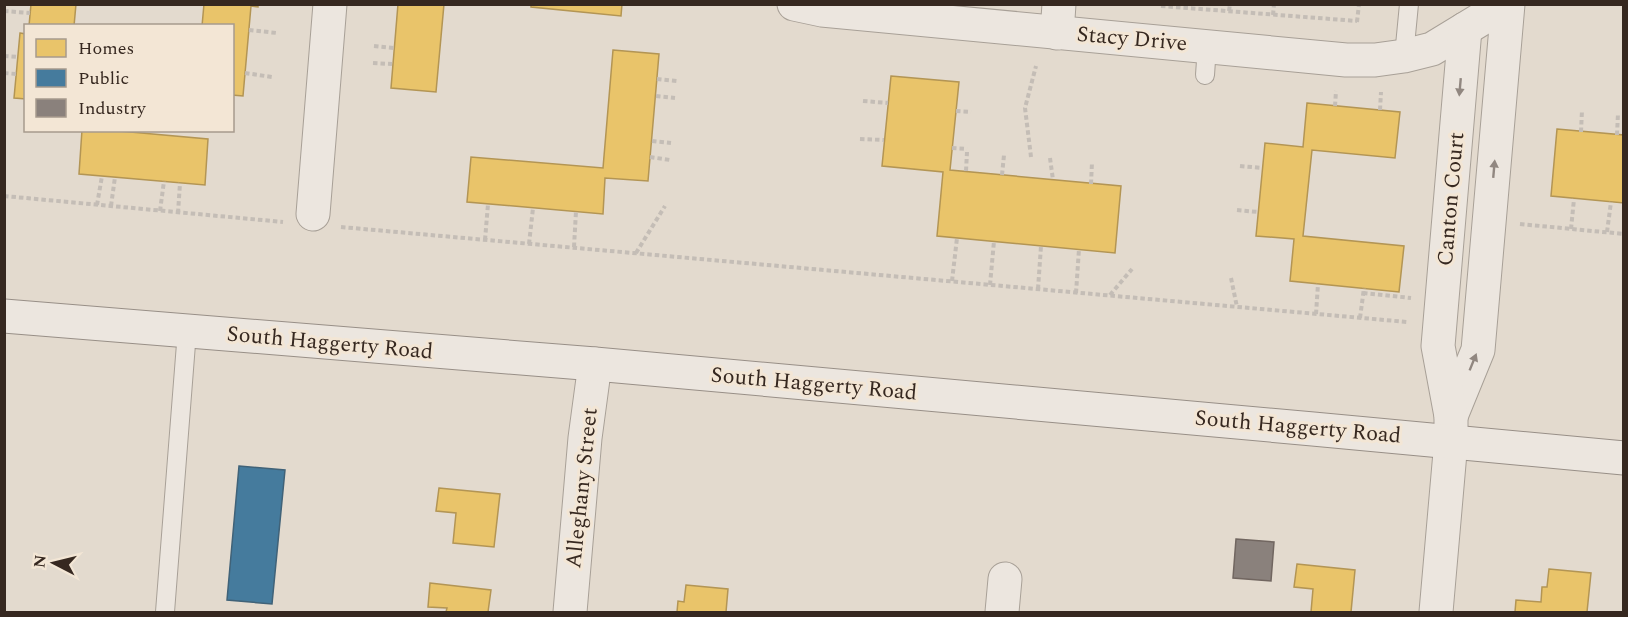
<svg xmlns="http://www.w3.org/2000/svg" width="1628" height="617" font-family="Spectral,serif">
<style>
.homes{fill:#e9c46a;stroke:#b39554;stroke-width:1.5}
.public{fill:#457b9d;stroke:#406278;stroke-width:1.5}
.industry{fill:#8a817c;stroke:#716660;stroke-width:1.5}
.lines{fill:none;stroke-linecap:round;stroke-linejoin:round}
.service-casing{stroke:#a8a097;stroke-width:20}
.minor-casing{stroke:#a8a097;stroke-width:35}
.secondary-casing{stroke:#988f87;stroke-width:35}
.path{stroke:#c4bdb6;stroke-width:4;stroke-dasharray:4.5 3;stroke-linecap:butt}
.service{stroke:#ece6df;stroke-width:18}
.minor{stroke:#ece6df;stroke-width:33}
.secondary{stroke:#ece6df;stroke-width:33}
.oneway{fill:#918780}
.labels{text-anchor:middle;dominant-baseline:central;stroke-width:6;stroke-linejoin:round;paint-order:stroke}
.street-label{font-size:22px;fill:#362820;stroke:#f3e6d5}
</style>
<rect width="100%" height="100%" fill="#e3dace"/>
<g class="homes">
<polygon points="31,4 76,4 74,26 29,26"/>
<polygon points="204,4 258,4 258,7 251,6 243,96 232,95 232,26 202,26"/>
<polygon points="398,4 444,4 436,92 391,88"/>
<polygon points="531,4 622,4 621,16 531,7"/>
<polygon points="20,33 26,34 26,99 14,98"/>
<polygon points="613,50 659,54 648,181 605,178 603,214 467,202 471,157 603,168"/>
<polygon points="891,76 959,82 950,170 1121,186 1115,253 937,236 943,172 882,166"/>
<polygon points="1307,103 1400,112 1395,158 1312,150 1303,236 1404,246 1399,292 1290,281 1294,239 1256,236 1265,143 1303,147"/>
<polygon points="1557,129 1624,135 1624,203 1551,196"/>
<polygon points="82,130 108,130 208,139 205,185 79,174"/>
<polygon points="439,488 500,494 494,547 453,543 456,513 436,511"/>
<polygon points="1297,564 1355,570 1351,612 1311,612 1313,589 1294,587"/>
<polygon points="1549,569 1591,573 1587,612 1515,612 1516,600 1541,602 1542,587 1547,587"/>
<polygon points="430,583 491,590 488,612 446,612 447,608 428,607"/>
<polygon points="686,585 728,589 726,612 677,612 678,601 684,602"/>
</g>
<polygon class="public" points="239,466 285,470 272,604 227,600"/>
<polygon class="industry" points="1236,539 1274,542 1271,581 1233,578"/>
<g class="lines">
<defs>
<g id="service">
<polyline points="1404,56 1409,4"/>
<polyline points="1205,75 1207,46"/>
<polyline points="165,612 187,331"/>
</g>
<g id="minor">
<polyline points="794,4 822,10 1346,60 1375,60 1404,56 1432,49 1506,4"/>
<polyline points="1057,33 1059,4"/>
<polyline points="313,214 330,4"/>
<polyline points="1451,416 1478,350 1508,4"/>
<polyline points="570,612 585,438 595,364"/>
<polyline points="1002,612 1005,579"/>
<polyline points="1436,612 1451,441 1451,416 1438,346 1465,29"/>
</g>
<polyline id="secondary" points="4,316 595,364 1313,429 1624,458"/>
</defs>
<use href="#service" class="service-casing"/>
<use href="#minor" class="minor-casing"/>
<use href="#secondary" class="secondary-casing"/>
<g class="path">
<polyline points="1161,6 1357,21"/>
<polyline points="4,11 30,13"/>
<polyline points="1229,11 1230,4"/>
<polyline points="1273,15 1274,4"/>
<polyline points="1357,22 1359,4"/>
<polyline points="249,30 277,33"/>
<polyline points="374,46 394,48"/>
<polyline points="4,56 18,57"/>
<polyline points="373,63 392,64"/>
<polyline points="4,73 16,74"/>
<polyline points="245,73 272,77"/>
<polyline points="657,79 677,81"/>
<polyline points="656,96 675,98"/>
<polyline points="863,101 888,103"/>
<polyline points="1335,106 1336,91"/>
<polyline points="1380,110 1381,92"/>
<polyline points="956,111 971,112"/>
<polyline points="1581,132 1582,110"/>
<polyline points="1617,135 1618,113"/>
<polyline points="860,139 884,140"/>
<polyline points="652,141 671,143"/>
<polyline points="952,148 967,149"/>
<polyline points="650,157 670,160"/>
<polyline points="1031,157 1025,108 1036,66"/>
<polyline points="1050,158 1053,180"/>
<polyline points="1240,166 1262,168"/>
<polyline points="966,171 967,152"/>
<polyline points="1002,175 1004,155"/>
<polyline points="1091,184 1092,162"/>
<polyline points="4,196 283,222"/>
<polyline points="97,205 102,176"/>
<polyline points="111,206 115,177"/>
<polyline points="1237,210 1258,212"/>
<polyline points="160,211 164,181"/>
<polyline points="178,213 180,183"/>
<polyline points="1520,224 1624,234"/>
<polyline points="341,227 1407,322"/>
<polyline points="1571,229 1574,199"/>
<polyline points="1607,232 1611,202"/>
<polyline points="485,240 488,204"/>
<polyline points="529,244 533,208"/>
<polyline points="574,247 576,211"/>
<polyline points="636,253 665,206"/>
<polyline points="1231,278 1237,307"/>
<polyline points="952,281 957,238"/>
<polyline points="990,285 994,241"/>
<polyline points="1038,289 1041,246"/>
<polyline points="1076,293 1079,249"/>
<polyline points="1363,293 1411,298"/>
<polyline points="1110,295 1132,269"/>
<polyline points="1316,314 1318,284"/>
<polyline points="1360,318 1364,288"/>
</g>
<use href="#service" class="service"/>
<use href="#minor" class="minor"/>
<use href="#secondary" class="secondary"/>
</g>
<defs><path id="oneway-solid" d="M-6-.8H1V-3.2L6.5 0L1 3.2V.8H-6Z" transform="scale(1.5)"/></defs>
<g class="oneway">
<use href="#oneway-solid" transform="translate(1460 87) rotate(95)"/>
<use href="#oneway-solid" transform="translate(1494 169) rotate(-85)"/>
<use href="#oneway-solid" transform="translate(1473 362) rotate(-68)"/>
</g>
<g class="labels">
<g class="street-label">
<text transform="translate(1132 39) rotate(5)">Stacy Drive</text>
<text transform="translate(1451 199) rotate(-85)">Canton Court</text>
<text transform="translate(330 343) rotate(5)">South Haggerty Road</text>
<text transform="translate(814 384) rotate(5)">South Haggerty Road</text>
<text transform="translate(1298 427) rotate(5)">South Haggerty Road</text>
<text transform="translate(582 488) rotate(-84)">Alleghany Street</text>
</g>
</g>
<rect width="1628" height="617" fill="none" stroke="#362820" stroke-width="12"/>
<rect x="24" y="24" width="210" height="108" fill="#f3e6d5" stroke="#a79a8d" stroke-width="1.5"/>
<rect x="36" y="39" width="30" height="18" fill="#e9c46a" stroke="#a79a8d" stroke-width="1.5"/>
<text x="78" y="54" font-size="18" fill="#362820">Homes</text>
<rect x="36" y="69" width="30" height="18" fill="#457b9d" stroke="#a79a8d" stroke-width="1.5"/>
<text x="78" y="84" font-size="18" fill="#362820">Public</text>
<rect x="36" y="99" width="30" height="18" fill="#8a817c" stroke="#a79a8d" stroke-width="1.5"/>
<text x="78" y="114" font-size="18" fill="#362820">Industry</text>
<g transform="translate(54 563) rotate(277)" stroke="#f3e6d5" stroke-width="4.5" paint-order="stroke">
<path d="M0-4.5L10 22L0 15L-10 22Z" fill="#362820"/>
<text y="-9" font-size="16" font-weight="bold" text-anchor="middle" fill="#362820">N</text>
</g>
</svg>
